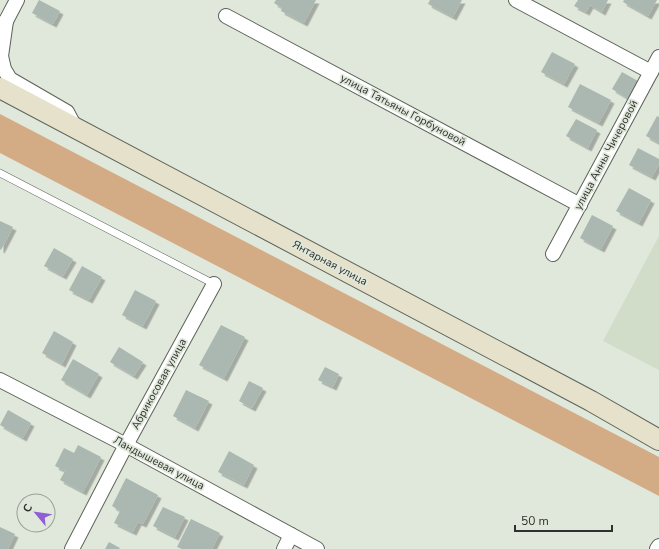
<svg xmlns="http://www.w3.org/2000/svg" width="659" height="549" font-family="'Nunito Sans',sans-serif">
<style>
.built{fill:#d1dcc9}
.forest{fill:#d3ac86}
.building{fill:#aab8b1;filter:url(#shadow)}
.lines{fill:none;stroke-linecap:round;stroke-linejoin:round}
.lane-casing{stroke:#5d6359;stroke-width:8}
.street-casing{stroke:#5d6359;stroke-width:16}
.secondary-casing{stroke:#5d6359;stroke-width:22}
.lane{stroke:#fff;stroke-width:7}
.street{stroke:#fff;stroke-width:14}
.secondary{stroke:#e5e1ca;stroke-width:20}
.labels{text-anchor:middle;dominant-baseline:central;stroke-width:3.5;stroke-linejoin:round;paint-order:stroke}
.street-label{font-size:11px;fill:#2e312c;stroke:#e0e8db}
</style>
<defs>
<filter id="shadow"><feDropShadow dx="3.5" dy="3.5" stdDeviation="0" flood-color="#0004"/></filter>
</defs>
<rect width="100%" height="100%" fill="#e0e8db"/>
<polygon class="built" points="659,236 659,370 603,341"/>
<polygon class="forest" points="0,114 659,457 659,496 0,153"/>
<g class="building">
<polygon points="39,0 60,11 53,24 32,13"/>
<polygon points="276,0 316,0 304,23 281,11 282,8 274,3"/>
<polygon points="430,0 462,0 453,17 428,4"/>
<polygon points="578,0 608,0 602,12 590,5 586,12 574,6"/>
<polygon points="624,0 657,0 648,16 623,2"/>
<polygon points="552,52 575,64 564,84 541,72"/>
<polygon points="622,72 638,81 629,99 612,89"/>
<polygon points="580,84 611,100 599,123 568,107"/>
<polygon points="657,116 659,117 659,143 646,136"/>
<polygon points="576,119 597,130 588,148 566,136"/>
<polygon points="638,148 659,159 659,164 652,177 629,165"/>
<polygon points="629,188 651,200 639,223 616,211"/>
<polygon points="592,215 613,226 601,249 580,238"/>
<polygon points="0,221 13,227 1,250 0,249"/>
<polygon points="54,248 73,259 63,276 44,266"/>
<polygon points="82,266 102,277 89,300 69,290"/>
<polygon points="135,290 156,301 143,326 122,315"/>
<polygon points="221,325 245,337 224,378 199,365"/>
<polygon points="54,331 73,342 62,364 42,353"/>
<polygon points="119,347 143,362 134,376 110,362"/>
<polygon points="73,359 99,374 87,395 61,380"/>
<polygon points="325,367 339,374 333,387 318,380"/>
<polygon points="249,381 263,388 252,408 239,401"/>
<polygon points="186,390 209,401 195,428 173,416"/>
<polygon points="8,410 31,423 23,438 0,425"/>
<polygon points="78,445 101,457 83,492 60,480 65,471 55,466 64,448 74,453"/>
<polygon points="229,451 254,465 244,485 218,472"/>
<polygon points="126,478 158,495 143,524 138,522 133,532 114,523 120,511 112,506"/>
<polygon points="163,507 185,517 175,537 153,526"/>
<polygon points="191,519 220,533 212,549 182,549 177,547"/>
<polygon points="0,527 15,534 8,549 0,549"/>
<polygon points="109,542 120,548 119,549 105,549"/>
</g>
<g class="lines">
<defs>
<polyline id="lane" points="0,173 214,284"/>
<g id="street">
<polyline points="516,0 651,72"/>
<polyline points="226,16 580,205"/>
<polyline points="6,21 17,0"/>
<polyline points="0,27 6,21 1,56 4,69 10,79 67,112 75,127"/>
<polyline points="553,254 659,57"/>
<polyline points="0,380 126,445 317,549"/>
<polyline points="72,549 126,445 214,284"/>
<polyline points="284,549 291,535"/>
<polyline points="657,549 659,546"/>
</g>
<polyline id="secondary" points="0,88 591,401 659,440"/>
</defs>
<use href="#lane" class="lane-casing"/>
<use href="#street" class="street-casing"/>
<use href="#secondary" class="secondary-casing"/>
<use href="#lane" class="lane"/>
<use href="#street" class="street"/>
<use href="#secondary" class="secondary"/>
</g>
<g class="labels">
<g class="street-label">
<text transform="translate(403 110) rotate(28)">улица Татьяны Горбуновой</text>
<text transform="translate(606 155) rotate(-62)">улица Анны Чичеровой</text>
<text transform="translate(330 263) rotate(28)">Янтарная улица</text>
<text transform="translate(159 384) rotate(-61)">Абрикосовая улица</text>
<text transform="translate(159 463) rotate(28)">Ландышевая улица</text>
</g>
</g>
<g transform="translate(36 513) rotate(299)"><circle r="19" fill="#e0e8db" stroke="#999f95"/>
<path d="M0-3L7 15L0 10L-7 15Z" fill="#905dd6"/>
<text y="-6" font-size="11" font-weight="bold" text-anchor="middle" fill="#2e312c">С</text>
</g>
<path d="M515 525v6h97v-6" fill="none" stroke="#2e312c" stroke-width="2"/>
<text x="521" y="525" font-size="12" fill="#2e312c" stroke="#e0e8db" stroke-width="3" paint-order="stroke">50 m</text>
</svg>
